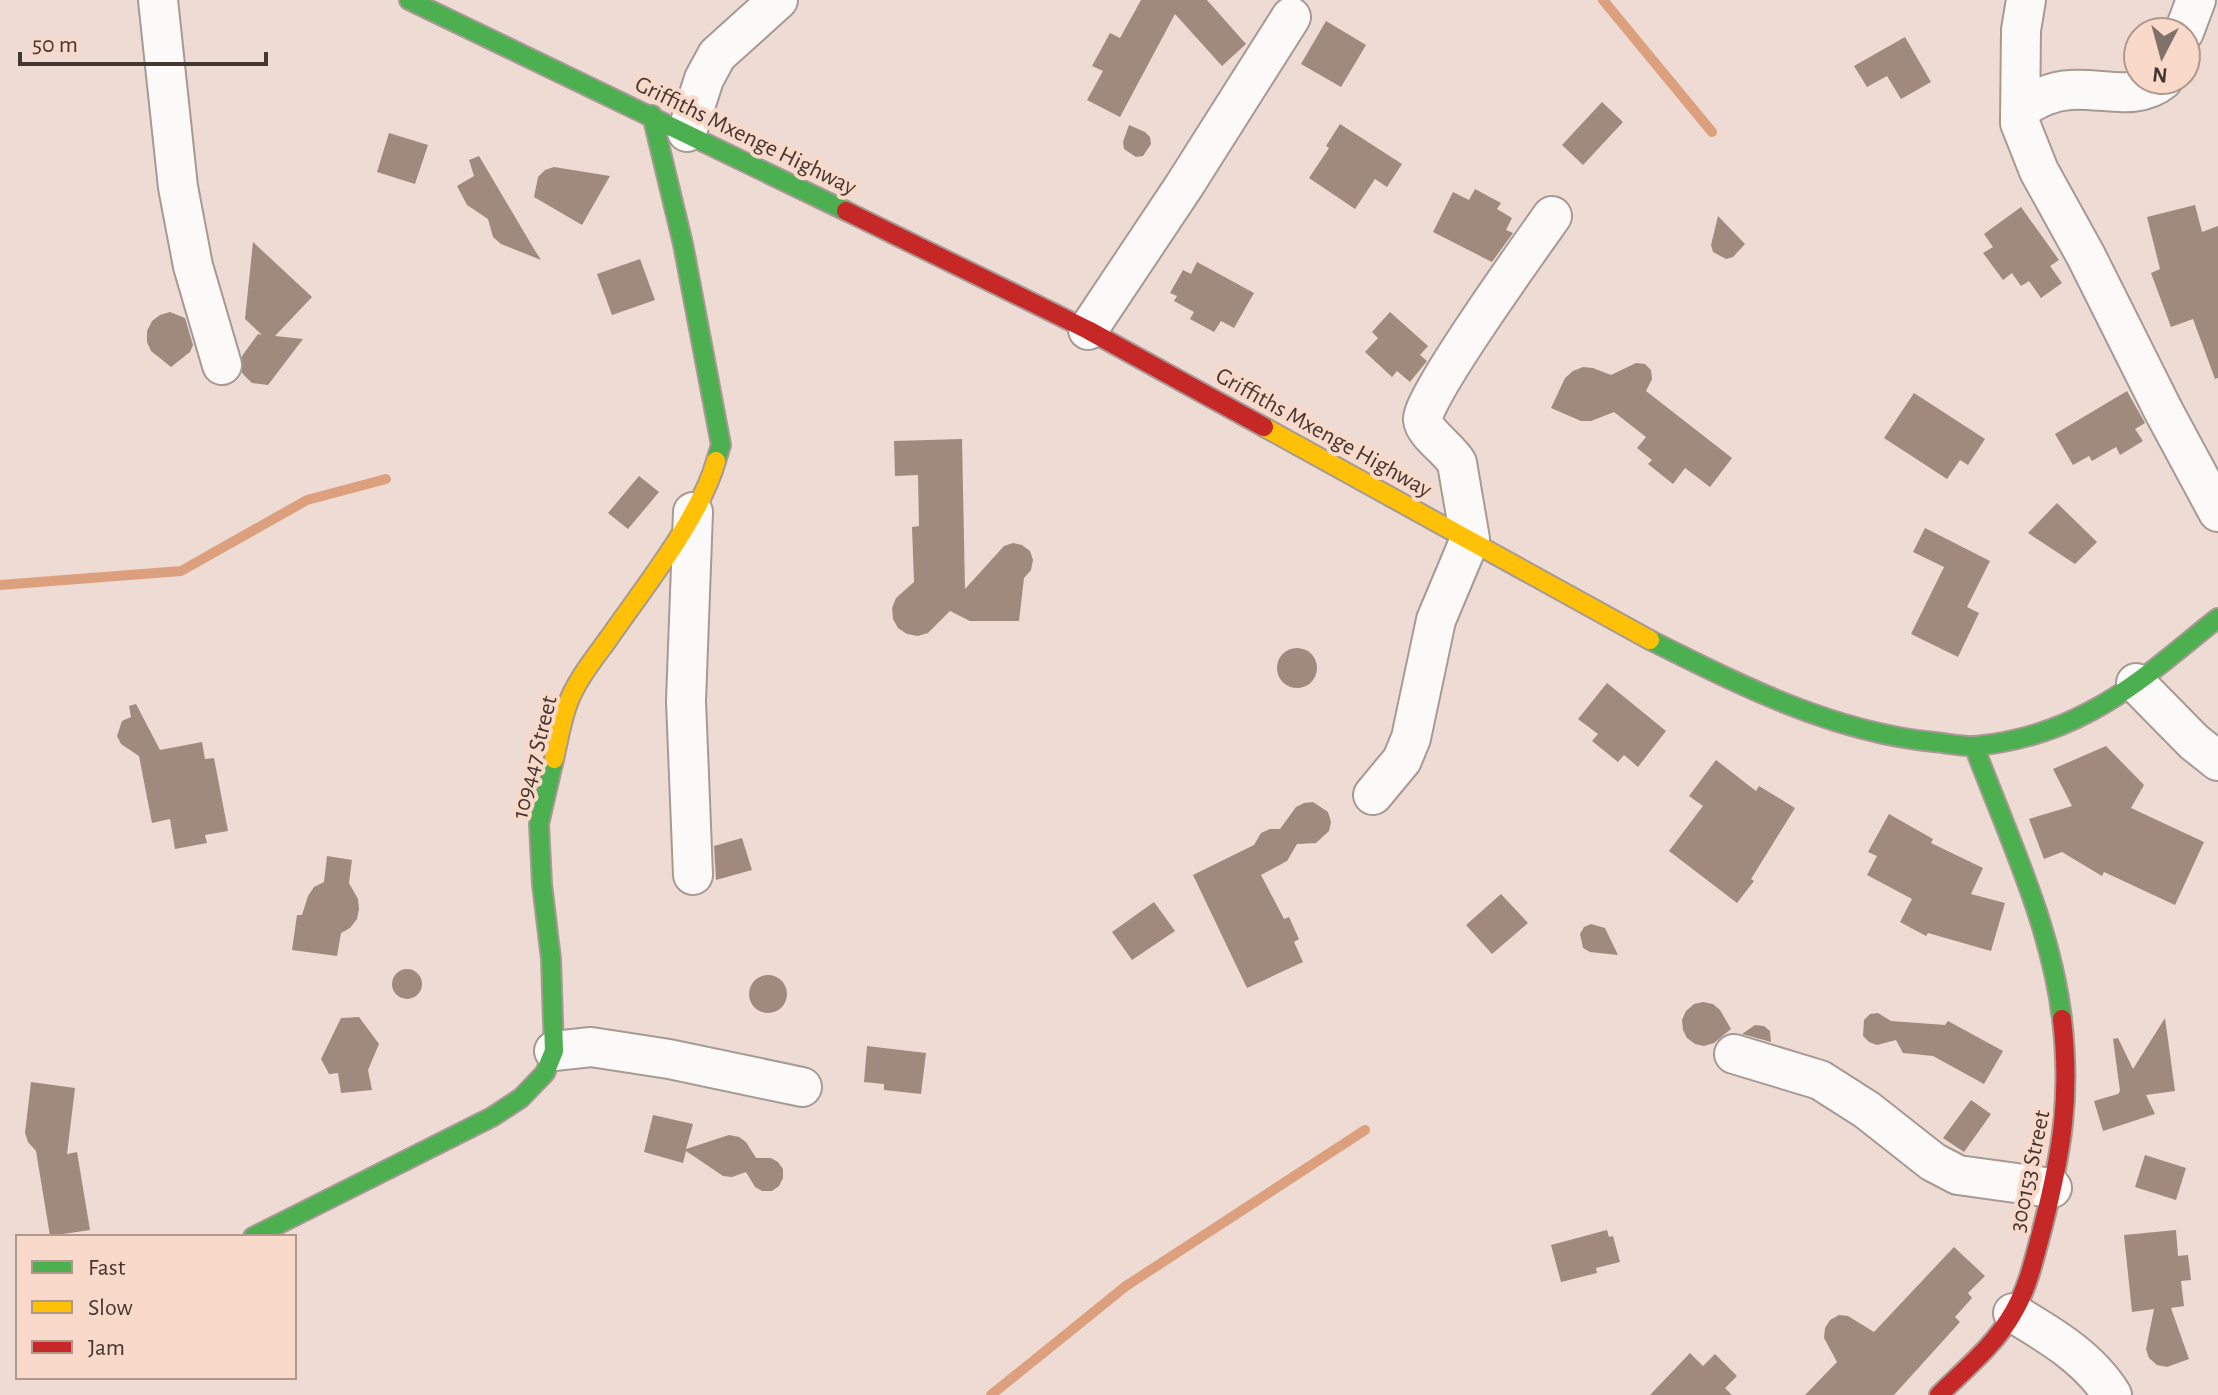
<svg xmlns="http://www.w3.org/2000/svg" width="2218" height="1395" viewBox="0 0 2218 1395" font-family="'Alegreya Sans',sans-serif">
	<style>
		.lines { fill: none; stroke-linecap: round; stroke-linejoin: round }
		.stream { stroke: #dca07f; stroke-width: 10 }
		.building { fill: #9f8a7d }
		.street-casing { stroke: #a79993; stroke-width: 42 }
		.fast-casing { stroke: #a79993; stroke-width: 22 }
		.slow-casing { stroke: #a79993; stroke-width: 22 }
		.jam-casing { stroke: #a79993; stroke-width: 22 }
		.street { stroke: #fcfaf9; stroke-width: 38 }
		.fast { stroke: #4caf50; stroke-width: 18 }
		.slow { stroke: #ffc107; stroke-width: 18 }
		.jam { stroke: #c62828; stroke-width: 18 }
		.labels { text-anchor: middle; stroke-width: 8; stroke-linejoin: round; paint-order: stroke }
		.street-label { font-size: 24px; fill: #443731; stroke: #f9d9c9 }
	</style>
	<rect width="100%" height="100%" fill="#eedcd4"/>
	<g class="lines">
		<g class="stream">
			<polyline points="1603,0 1712,132"/>
			<polyline points="0,585 181,571 307,500 386,479"/>
			<polyline points="991,1395 1126,1286 1365,1130"/>
		</g>
	</g>
	<g class="building">
		<polygon points="1141,0 1207,0 1246,44 1222,66 1175,14 1120,117 1087,100 1103,71 1092,66 1110,33 1120,38"/>
		<polygon points="1326,21 1366,45 1341,87 1301,64"/>
		<polygon points="1905,37 1931,82 1901,99 1887,76 1867,87 1854,66"/>
		<polygon points="1602,102 1623,122 1583,165 1562,145"/>
		<polygon points="1340,124 1402,164 1387,187 1375,179 1355,209 1309,178 1329,148 1326,146"/>
		<polygon points="1129,125 1145,132 1150,137 1151,144 1143,156 1136,157 1124,149 1123,142"/>
		<polygon points="389,133 428,145 415,184 377,172"/>
		<polygon points="479,156 534,249 541,260 501,244 493,237 488,219 467,205 457,186 474,176 469,160"/>
		<polygon points="554,167 610,176 582,225 534,197 538,177 545,170"/>
		<polygon points="1475,189 1501,203 1497,209 1512,218 1506,230 1513,233 1492,262 1433,232 1453,192 1469,200"/>
		<polygon points="2195,205 2202,232 2218,226 2218,378 2215,379 2193,319 2171,327 2151,273 2160,269 2147,217"/>
		<polygon points="2021,207 2059,260 2050,266 2062,283 2041,298 2029,281 2021,286 2012,273 2003,280 1983,253 1993,247 1984,234"/>
		<polygon points="1718,216 1745,244 1733,257 1726,259 1713,252 1711,245"/>
		<polygon points="253,242 312,297 275,336 303,339 268,385 252,383 242,373 242,356 258,334 262,335 245,319"/>
		<polygon points="640,259 655,300 612,315 597,274"/>
		<polygon points="1197,262 1254,293 1234,328 1221,321 1214,332 1190,319 1194,312 1174,301 1177,296 1170,293 1183,270 1191,274"/>
		<polygon points="170,312 185,318 193,345 190,352 171,367 151,351 147,342 147,331 152,321 160,315"/>
		<polygon points="1390,312 1428,346 1420,355 1427,361 1410,382 1397,371 1392,377 1365,352 1378,338 1372,332"/>
		<polygon points="1636,363 1645,364 1651,370 1652,379 1646,391 1732,458 1710,487 1685,468 1673,484 1648,464 1652,460 1637,448 1646,437 1614,412 1591,421 1581,421 1551,408 1565,378 1573,371 1583,367 1593,368 1611,375"/>
		<polygon points="2127,391 2145,423 2135,429 2143,441 2120,455 2116,447 2092,461 2089,456 2073,465 2055,434"/>
		<polygon points="1914,393 1985,439 1968,465 1960,460 1947,479 1884,438"/>
		<polygon points="962,439 965,589 1004,546 1013,543 1022,545 1030,551 1033,560 1031,570 1024,578 1019,621 970,621 950,611 928,633 918,636 907,634 898,628 893,619 892,608 896,598 914,582 912,527 919,526 918,475 895,476 894,441"/>
		<polygon points="639,476 659,492 628,529 608,513"/>
		<polygon points="2057,503 2097,542 2075,564 2028,533"/>
		<polygon points="1925,528 1990,561 1967,607 1979,613 1958,657 1911,634 1944,567 1913,552"/>
		<circle cx="1297" cy="668" r="20"/>
		<polygon points="1607,683 1666,731 1638,767 1624,755 1618,762 1592,741 1598,734 1578,719"/>
		<polygon points="136,704 160,750 202,742 205,759 214,758 228,831 205,835 207,843 175,849 170,819 152,823 139,756 121,744 117,736 122,721 131,717 129,706"/>
		<polygon points="2106,746 2144,785 2131,808 2204,842 2175,905 2104,872 2102,876 2062,852 2044,859 2029,819 2072,806 2053,769"/>
		<polygon points="1716,760 1756,791 1759,786 1795,808 1751,879 1754,881 1737,903 1669,851 1703,806 1689,796"/>
		<polygon points="1313,802 1328,812 1331,822 1329,831 1316,843 1297,844 1287,861 1261,875 1284,919 1289,917 1299,939 1294,942 1303,962 1247,988 1193,875 1254,845 1261,833 1270,829 1280,829 1296,807 1304,803"/>
		<polygon points="1889,814 1933,839 1931,843 1983,868 1971,894 2005,903 1991,951 1928,933 1926,936 1900,922 1912,899 1867,875 1877,856 1868,852"/>
		<polygon points="742,838 752,870 716,880 714,846"/>
		<polygon points="327,856 352,860 349,883 358,899 359,909 357,919 350,928 341,933 337,956 292,950 297,915 302,915 308,896 314,887 324,882"/>
		<polygon points="1501,894 1528,923 1492,954 1466,925"/>
		<polygon points="1154,902 1175,931 1132,960 1112,932"/>
		<polygon points="1591,924 1605,928 1618,955 1590,952 1583,948 1580,934 1584,927"/>
		<circle cx="407" cy="984" r="15"/>
		<circle cx="768" cy="994" r="19"/>
		<polygon points="1703,1002 1713,1004 1720,1010 1731,1029 1714,1043 1704,1046 1695,1044 1687,1038 1683,1030 1682,1020 1686,1011 1694,1004"/>
		<polygon points="1878,1013 1891,1021 1945,1025 1948,1021 2003,1051 1984,1084 1933,1056 1903,1053 1896,1040 1877,1045 1869,1042 1863,1036 1864,1020 1870,1014"/>
		<polygon points="359,1017 379,1044 368,1070 372,1090 341,1093 338,1073 329,1074 321,1059 341,1018"/>
		<polygon points="2165,1018 2175,1091 2146,1095 2155,1114 2103,1131 2094,1101 2118,1094 2120,1091 2113,1039 2118,1038 2133,1069"/>
		<polygon points="1755,1025 1764,1026 1770,1031 1771,1042 1742,1034"/>
		<polygon points="867,1046 926,1053 921,1094 884,1090 884,1084 864,1082"/>
		<polygon points="31,1082 75,1088 67,1154 77,1152 90,1230 50,1236 36,1151 28,1142 25,1133"/>
		<polygon points="1971,1100 1991,1114 1964,1152 1943,1138"/>
		<polygon points="653,1115 693,1124 686,1149 729,1135 739,1137 746,1142 756,1158 771,1158 778,1162 783,1169 783,1178 779,1186 772,1191 762,1191 755,1187 746,1172 732,1177 723,1176 686,1151 683,1163 644,1152"/>
		<polygon points="2145,1155 2186,1168 2176,1200 2135,1187"/>
		<polygon points="1607,1230 1609,1237 1613,1236 1620,1262 1596,1268 1597,1273 1561,1282 1551,1245"/>
		<polygon points="2176,1230 2178,1256 2188,1255 2191,1280 2181,1281 2184,1306 2171,1308 2189,1359 2167,1367 2157,1365 2149,1358 2146,1349 2154,1309 2132,1312 2124,1235"/>
		<polygon points="1954,1247 1985,1276 1968,1293 1972,1298 1955,1317 1960,1322 1894,1395 1805,1395 1837,1362 1824,1338 1825,1328 1830,1320 1839,1315 1848,1316 1874,1332"/>
		<polygon points="1690,1353 1703,1366 1715,1354 1737,1376 1725,1388 1732,1395 1650,1395"/>
	</g>
	<g class="lines">
		<defs>
			<g id="street">
				<polyline points="158,0 178,187 193,266 222,365"/>
				<polyline points="2026,0 2021,30 2020,123 2039,171 2086,256 2163,410 2218,512"/>
				<polyline points="2184,32 2196,0"/>
				<path d="M2022,108C2037,99 2051,91 2070,90C2100,87 2137,102 2163,80"/>
				<polyline points="687,132 704,79 717,55 778,0"/>
				<polyline points="1088,330 1184,186 1291,17"/>
				<polyline points="693,512 686,701 693,875"/>
				<polyline points="2136,683 2194,742 2218,761"/>
				<path d="M1373,795L1402,760L1411,738L1436,620L1470,539L1457,463C1450,450 1424,433 1423,420C1420,400 1533,243 1552,216"/>
				<polyline points="554,1051 591,1047 669,1059 802,1087"/>
				<polyline points="1734,1054 1820,1080 1867,1110 1933,1162 1958,1175 2052,1188"/>
				<path d="M2013,1313C2050,1335 2089,1358 2112,1395"/>
			</g>
			<g id="fast">
				<polyline points="409,0 846,211"/>
				<polyline points="652,115 683,244 721,445 716,461"/>
				<path d="M1650,640C1740,685 1832,732 1934,742C1947,743 1962,747 1976,746C2015,742 2056,730 2091,711C2137,687 2177,650 2218,618"/>
				<path d="M1974,746C2007,834 2051,925 2062,1019"/>
				<polyline points="253,1237 492,1117 521,1098 545,1073 554,1051 551,959 542,884 539,824 554,759"/>
			</g>
			<g id="slow">
				<polyline points="1264,427 1650,640"/>
				<path d="M554,759C558,742 561,723 567,706C575,682 594,659 609,638C643,589 700,518 716,461"/>
			</g>
			<g id="jam">
				<polyline points="846,211 1088,330 1264,427"/>
				<path d="M1939,1395C1965,1369 1995,1345 2013,1313C2029,1286 2035,1255 2043,1226C2062,1151 2071,1097 2062,1019"/>
			</g>
		</defs>
		<use href="#street" class="street-casing"/>
		<use href="#fast" class="fast-casing"/>
		<use href="#slow" class="slow-casing"/>
		<use href="#jam" class="jam-casing"/>
		<use href="#street" class="street"/>
		<use href="#fast" class="fast"/>
		<use href="#slow" class="slow"/>
		<use href="#jam" class="jam"/>
	</g>
	<g class="labels">
		<g class="street-label">
			<text transform="translate(746 135) rotate(26)" y="8">Griffiths Mxenge Highway</text>
			<text transform="translate(1324 432) rotate(29)" y="8">Griffiths Mxenge Highway</text>
			<text transform="translate(534 757) rotate(-76)" y="8">109447 Street</text>
			<text transform="translate(2029 1171) rotate(-78)" y="8">300153 Street</text>
		</g>
	</g>
	<rect x="16" y="1235" width="280" height="144" fill="#f9d9c9" stroke="#b1988c" stroke-width="2"/>
	<rect x="32" y="1261" width="40" height="12" fill="#4caf50" stroke="#b1988c" stroke-width="2"/>
	<text x="88" y="1275" font-size="24" fill="#443731">Fast</text>
	<rect x="32" y="1301" width="40" height="12" fill="#ffc107" stroke="#b1988c" stroke-width="2"/>
	<text x="88" y="1315" font-size="24" fill="#443731">Slow</text>
	<rect x="32" y="1341" width="40" height="12" fill="#c62828" stroke="#b1988c" stroke-width="2"/>
	<text x="88" y="1355" font-size="24" fill="#443731">Jam</text>
	<g transform="translate(2162 56) rotate(186)"><circle r="38" fill="#f9d9c9" stroke="#b1988c" stroke-width="2"/>
	<path d="M0-6L14 30L0 20L-14 30Z" fill="#80716a"/>
	<text y="-12" font-size="22" font-weight="bold" text-anchor="middle" fill="#443731">N</text>
	</g>
	<path d="M20 52v12h246v-12" fill="none" stroke="#443731" stroke-width="4"/>
	<text x="32" y="52" font-size="24" fill="#443731" stroke="#f9d9c9" stroke-width="6" paint-order="stroke">50 m</text>
</svg>
